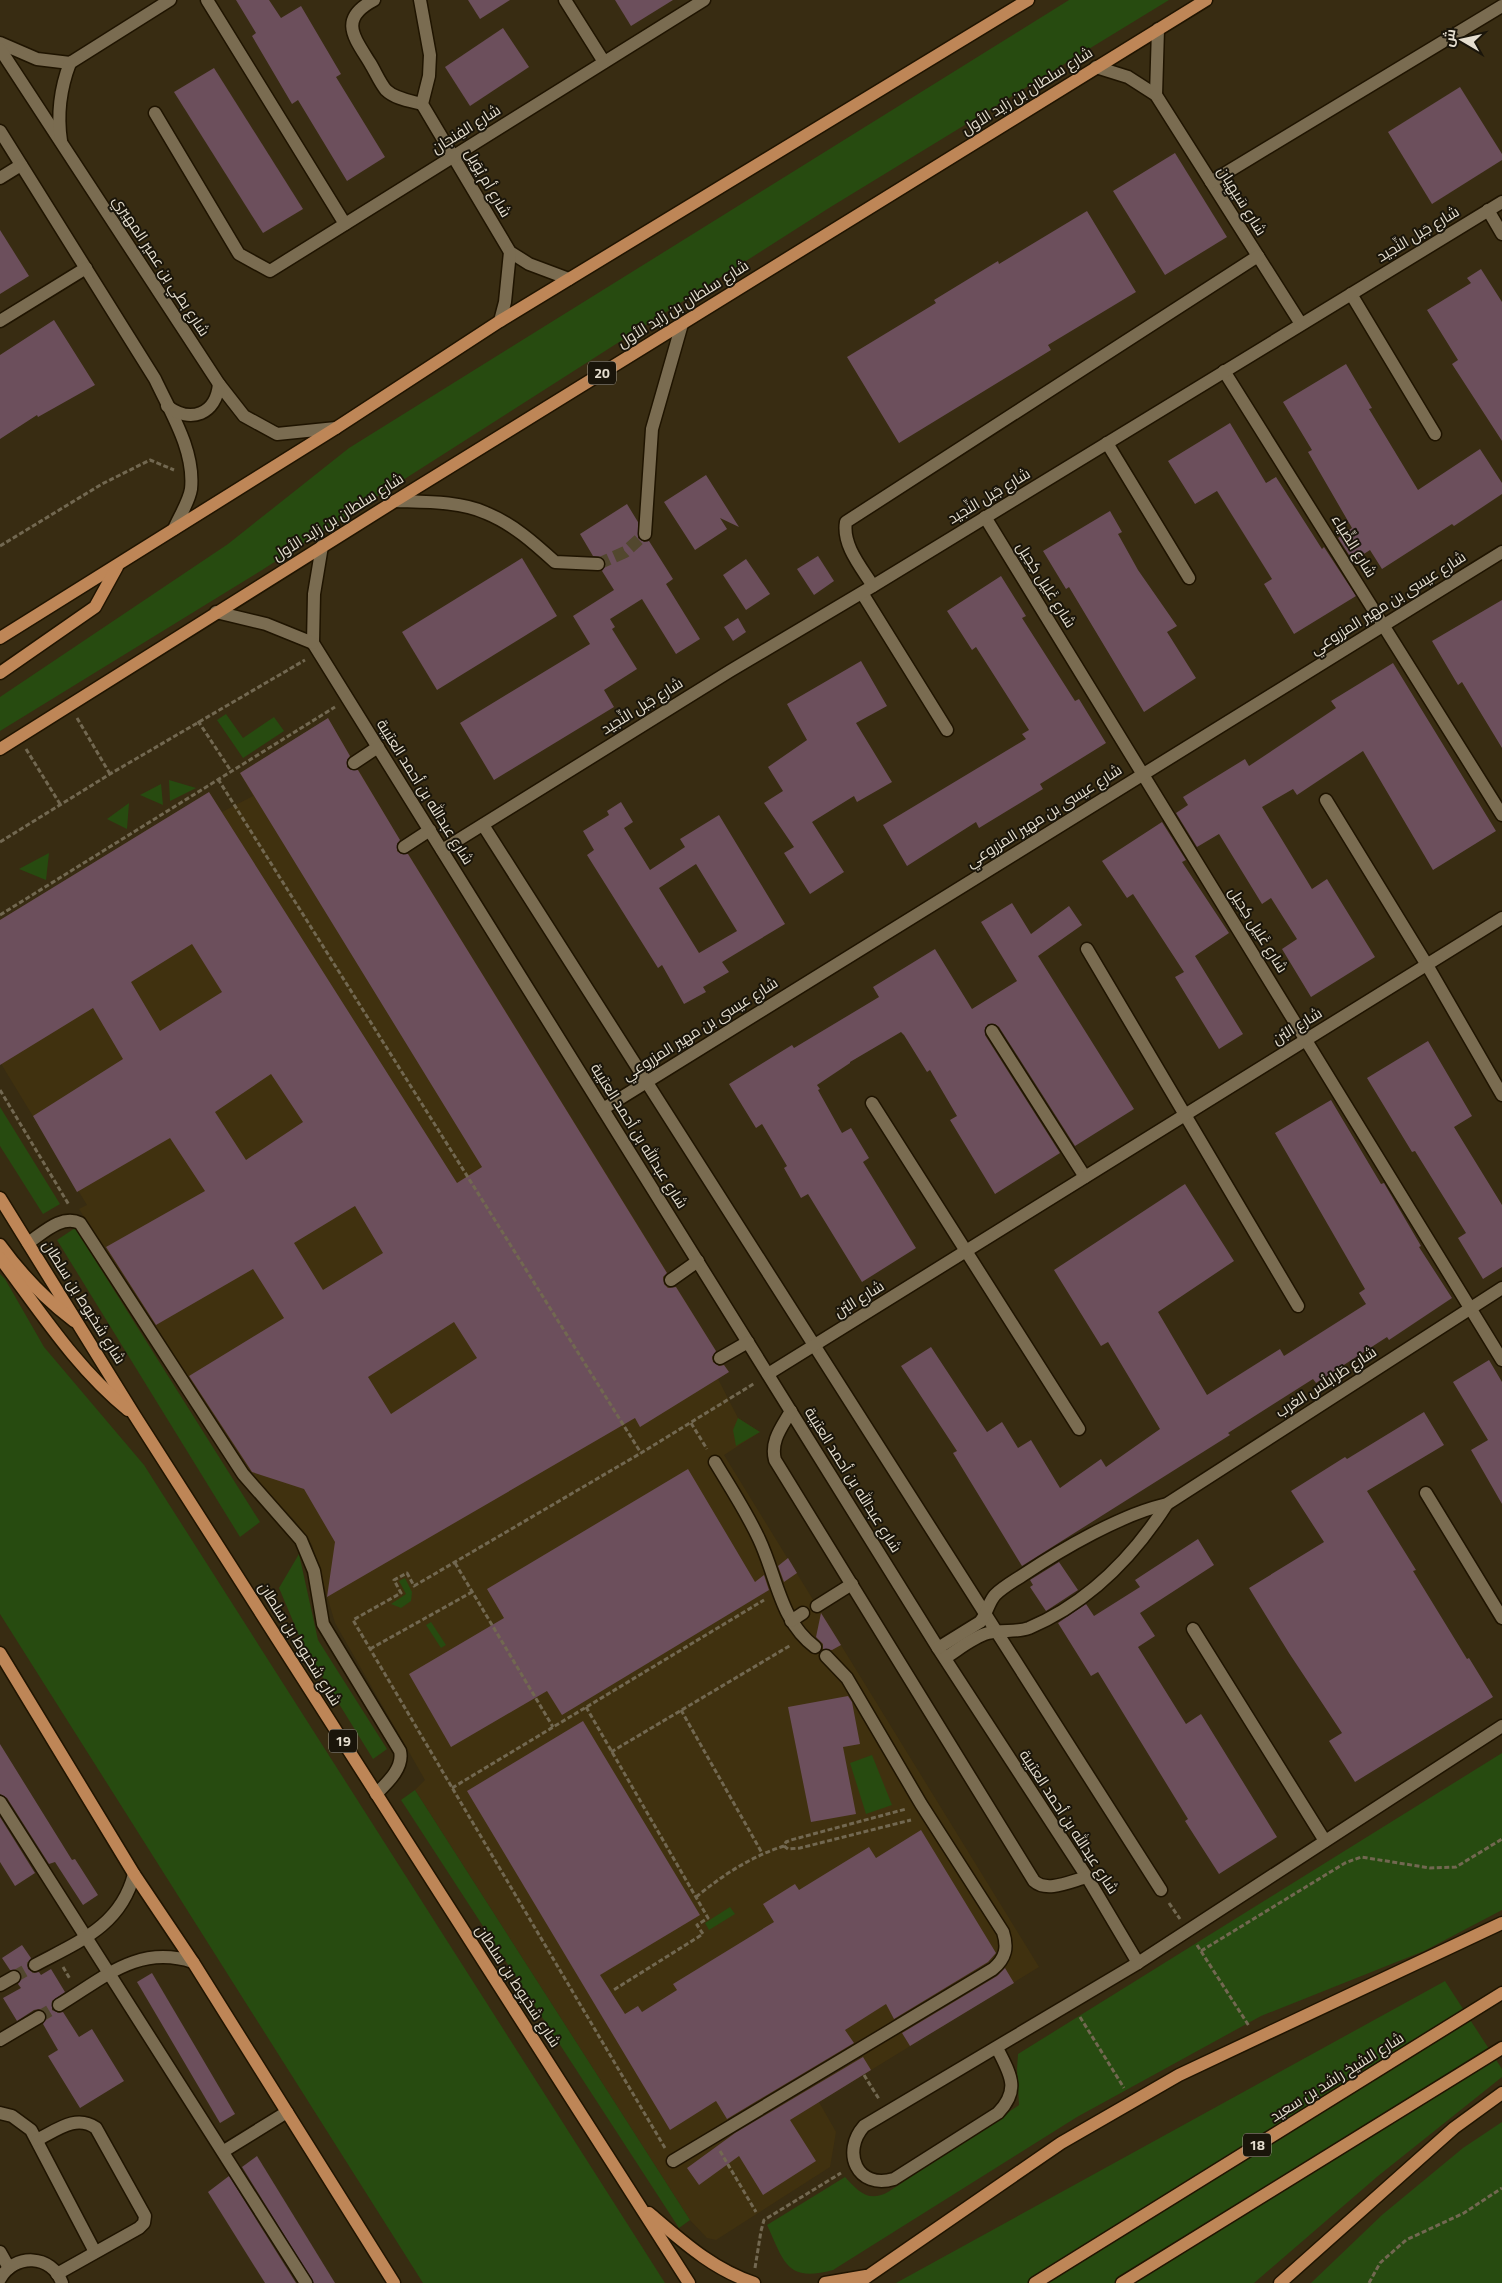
<svg xmlns="http://www.w3.org/2000/svg" width="1502" height="2283" viewBox="0 0 1502 2283" font-family="Georgia,Cairo,serif">
	<style>
		.built { fill: #40310f }
		.green { fill: #274b10 }
		.building { fill: #6c4f5c; fill-rule: evenodd }
		.lines { fill: none; stroke-linecap: round; stroke-linejoin: round }
		.minor-tunnel { stroke: #52472e; stroke-width: 12; stroke-dasharray: 12 6; stroke-linecap: butt }
		.minor-casing { stroke: #1f1400; stroke-width: 15 }
		.major-casing { stroke: #1f1400; stroke-width: 15 }
		.path { stroke: #726851; stroke-width: 3; stroke-dasharray: 5 2.5; stroke-linecap: butt }
		.minor { stroke: #7a6c51; stroke-width: 12 }
		.major { stroke: #be8657; stroke-width: 12 }
		.labels { text-anchor: middle; stroke-width: 4; stroke-linejoin: round; paint-order: stroke }
		.shield { fill: #1a150a; stroke: #a8a294; stroke-width: 1 }
		.shield-label { font-size: 14px; font-weight: bold; fill: #e5decf }
		.street-label { font-size: 15px; fill: #e5decf; stroke: #1a150a }
	</style>
	<rect width="100%" height="100%" fill="#382c12"/>
	<polygon class="built" points="328,718 404,847 729,1372 718,1379 738,1418 760,1432 724,1455 1039,1967 819,2102 836,2132 830,2167 716,2240 707,2238 690,2220 415,1790 425,1780 335,1623 312,1545 295,1521 246,1470 79,1209 87,1205 0,1062 0,920 209,792 222,812 253,796 240,773"/>
	<g class="green">
		<polygon points="1069,0 1169,0 829,208 262,570 0,731 0,697 228,544 349,448"/>
		<polygon points="226,714 243,738 274,717 284,731 243,758 217,720"/>
		<polygon points="169,780 196,788 170,801"/>
		<polygon points="161,784 163,805 140,795"/>
		<polygon points="129,803 127,829 107,819"/>
		<polygon points="49,853 46,880 19,869"/>
		<polygon points="0,1107 60,1204 43,1214 0,1146"/>
		<polygon points="75,1228 260,1522 240,1537 57,1240"/>
		<polygon points="0,1274 5,1279 44,1347 144,1465 665,2283 423,2283 0,1614"/>
		<polygon points="738,1418 760,1432 736,1446 733,1430"/>
		<polygon points="299,1554 318,1640 387,1749 373,1759 304,1647 279,1588"/>
		<polygon points="405,1578 412,1592 411,1601 401,1608 391,1604 406,1594 399,1581"/>
		<polygon points="431,1622 446,1645 441,1648 426,1625"/>
		<path d="M1502,1753V1910L1424,1951L1261,2016L1077,2117L833,2270C786,2283 784,2261 767,2225L845,2177C858,2191 868,2203 888,2192L1019,2105L1017,2069L1018,2054Z"/>
		<polygon points="872,1755 892,1805 866,1814 850,1763"/>
		<polygon points="415,1790 690,2220 679,2228 401,1800"/>
		<polygon points="730,1907 735,1914 709,1930 705,1923"/>
		<polygon points="1445,1981 1502,2069 1502,2077 1378,2176 1254,2283 896,2283"/>
		<polygon points="1502,2122 1502,2283 1311,2283 1382,2215 1463,2148"/>
	</g>
	<g class="building">
		<polygon points="236,0 269,0 281,18 301,6 341,74 336,77 385,157 347,181 298,100 292,104 252,36 256,33"/>
		<polygon points="468,0 510,0 480,19"/>
		<polygon points="615,0 673,0 631,26"/>
		<polygon points="503,28 529,67 470,106 445,67"/>
		<polygon points="214,68 303,209 263,233 174,92"/>
		<polygon points="1460,87 1502,154 1502,160 1432,204 1388,132"/>
		<polygon points="1175,153 1227,237 1165,275 1113,191"/>
		<polygon points="1087,211 1136,292 1048,345 1051,350 899,443 847,357 936,303 934,300 998,261 999,264"/>
		<polygon points="0,230 29,276 0,294"/>
		<polygon points="1481,269 1502,302 1502,441 1452,364 1458,360 1427,310 1471,283 1467,278"/>
		<polygon points="54,320 95,385 38,417 37,415 0,439 0,355"/>
		<polygon points="1346,364 1372,408 1369,409 1418,490 1480,449 1502,483 1502,494 1454,526 1452,524 1382,569 1370,550 1353,561 1338,538 1352,528 1308,452 1312,450 1283,402"/>
		<polygon points="1230,423 1266,483 1276,477 1322,549 1324,547 1356,596 1294,634 1264,584 1272,579 1217,491 1195,504 1168,461"/>
		<polygon points="706,475 739,527 720,518 727,529 695,550 664,502"/>
		<polygon points="627,504 638,522 638,538 644,542 649,541 673,579 666,584 700,639 676,654 642,599 610,619 615,627 612,629 637,669 604,690 614,707 494,780 460,723 590,644 573,616 614,590 602,571 606,565 605,560 602,557 593,556 580,534"/>
		<polygon points="1110,511 1122,532 1118,534 1138,570 1177,626 1167,632 1196,678 1144,712 1069,587 1066,589 1043,551"/>
		<polygon points="818,556 834,581 814,595 797,569"/>
		<polygon points="522,558 557,616 437,690 402,632"/>
		<polygon points="746,559 770,594 746,610 723,575"/>
		<polygon points="1001,576 1026,616 1022,618 1075,701 1079,699 1106,743 1040,784 1043,789 979,828 976,822 907,866 883,825 1026,739 1022,734 1029,730 976,647 972,650 947,611"/>
		<polygon points="1502,600 1502,748 1462,682 1458,685 1432,641"/>
		<polygon points="738,618 746,632 733,641 724,627"/>
		<polygon points="861,661 887,706 856,723 892,782 857,802 854,796 812,822 844,872 810,894 784,853 794,847 764,803 783,791 768,767 807,740 787,704"/>
		<polygon points="1393,663 1496,831 1433,870 1363,751 1297,795 1293,789 1262,807 1312,889 1327,879 1375,957 1311,997 1282,949 1297,939 1271,898 1262,904 1219,834 1197,847 1176,813 1188,805 1183,797 1245,759 1249,766 1336,708 1331,701"/>
		<path d="M328,718L350,756L347,760V767L351,770H358L400,840L397,844V851L401,854H408L667,1273L663,1277L664,1284L668,1288L676,1287L716,1351L712,1357L713,1362L719,1366L724,1365L729,1372L640,1427L635,1418L327,1597L335,1542L304,1489L252,1472L189,1376L284,1318L253,1269L156,1325L106,1247L205,1191L170,1138L77,1192L33,1116L123,1059L93,1008L0,1065V920L209,792L457,1183L482,1167L240,773ZM192,944L222,992L160,1031L131,982ZM271,1074L303,1122L246,1160L215,1112ZM355,1206L383,1253L323,1290L294,1243ZM454,1322L477,1358L391,1414L368,1377Z"/>
		<path d="M621,802L633,822L624,828L650,870L685,847L680,839L719,815L785,924L722,962L729,972L703,987L706,992L684,1004L662,965L658,968L587,855L594,850L583,831L609,815L607,811ZM696,864L737,931L699,953L659,888Z"/>
		<polygon points="1162,822 1186,860 1182,862 1229,933 1195,956 1243,1034 1219,1049 1175,977 1184,972 1133,894 1127,898 1102,861"/>
		<polygon points="1012,903 1031,934 1069,906 1082,925 1038,956 1134,1109 1075,1146 999,1027 995,1024 988,1024 985,1028 985,1035 1060,1153 995,1194 950,1120 957,1116 930,1070 927,1072 904,1035 901,1032 850,1062 850,1063 817,1085 820,1089 818,1090 842,1133 851,1128 869,1158 863,1162 916,1248 862,1282 808,1194 801,1198 784,1168 787,1166 762,1124 756,1128 729,1084 792,1045 794,1048 879,997 873,987 935,949 972,1009 1017,981 981,922"/>
		<polygon points="1428,1041 1472,1116 1454,1127 1502,1205 1502,1267 1483,1279 1458,1238 1466,1233 1415,1151 1412,1152 1367,1078"/>
		<polygon points="1331,1100 1381,1184 1384,1183 1421,1246 1419,1247 1452,1298 1389,1340 1387,1337 1316,1383 1313,1379 1228,1433 1230,1435 1022,1566 953,1453 957,1451 901,1366 931,1347 987,1432 1002,1422 1018,1448 1031,1440 1060,1488 1101,1459 1106,1467 1160,1429 1108,1342 1101,1346 1054,1270 1185,1184 1234,1261 1158,1312 1207,1395 1280,1349 1284,1356 1366,1304 1359,1293 1365,1289 1275,1133"/>
		<polygon points="1489,1360 1502,1382 1502,1504 1471,1450 1488,1440 1453,1382"/>
		<polygon points="1424,1412 1444,1445 1367,1491 1416,1570 1413,1571 1467,1659 1469,1658 1493,1697 1355,1782 1329,1741 1342,1733 1289,1653 1249,1588 1324,1542 1291,1491 1345,1457 1347,1459"/>
		<polygon points="688,1469 755,1582 764,1575 769,1590 562,1715 547,1691 451,1747 409,1674 504,1618 487,1589"/>
		<polygon points="1198,1539 1214,1565 1140,1613 1155,1636 1138,1647 1186,1724 1201,1714 1277,1837 1219,1874 1185,1821 1188,1819 1098,1672 1091,1676 1058,1623 1086,1604 1094,1616 1140,1587 1135,1580"/>
		<polygon points="788,1558 797,1573 784,1582 778,1566"/>
		<polygon points="1059,1562 1078,1590 1046,1611 1030,1587 1033,1585 1030,1580"/>
		<polygon points="821,1613 841,1645 832,1650 823,1649 823,1644 816,1637"/>
		<polygon points="848,1696 852,1702 860,1744 843,1747 856,1814 811,1822 788,1707"/>
		<polygon points="583,1721 700,1915 600,1975 625,2014 638,2006 642,2012 677,1990 673,1984 774,1922 763,1904 795,1884 799,1890 869,1847 876,1858 921,1830 996,1953 988,1962 894,2019 886,2004 845,2030 854,2043 727,2119 716,2101 670,2130 467,1791"/>
		<polygon points="0,1744 72,1860 75,1859 98,1895 83,1905 55,1862 49,1864 7,1798 0,1794"/>
		<polygon points="0,1817 35,1873 15,1886 0,1862"/>
		<polygon points="22,1945 31,1958 27,1964 28,1969 34,1973 39,1972 41,1975 51,1969 65,1992 52,2001 52,2010 59,2013 63,2012 79,2037 92,2029 124,2081 80,2108 48,2056 58,2050 43,2024 47,2017 46,2012 39,2009 34,2010 17,2021 3,1998 21,1988 18,1984 22,1977 18,1970 10,1970 2,1958"/>
		<polygon points="1005,1968 1014,1983 910,2046 902,2033 997,1976"/>
		<polygon points="152,1973 235,2114 220,2123 137,1982"/>
		<polygon points="863,2057 871,2070 790,2120 816,2161 763,2195 739,2156 699,2185 687,2168 735,2133"/>
		<polygon points="257,2156 335,2283 314,2283 242,2167"/>
		<polygon points="229,2176 296,2283 265,2283 208,2192"/>
	</g>
	<g class="lines">
		<g class="minor-tunnel">
			<polyline points="598,564 625,552 645,534"/>
			<polyline points="14,1977 35,1965"/>
			<polyline points="39,2017 59,2005"/>
		</g>
		<defs>
			<g id="minor">
				<polyline points="207,0 345,224"/>
				<path d="M374,0C338,19 354,37 370,63C375,71 380,83 386,90C395,99 411,101 422,104"/>
				<polyline points="420,0 430,55 429,76 422,104 510,252 529,264 569,279"/>
				<polyline points="565,0 604,62"/>
				<polyline points="0,43 37,59 70,63 170,0"/>
				<polyline points="0,49 219,384 244,416 277,434 336,428"/>
				<polyline points="1096,67 1128,77 1156,95 1301,324"/>
				<polyline points="1156,95 1158,29"/>
				<polyline points="155,113 239,254 270,271 704,0"/>
				<path d="M0,131L155,379C171,413 195,451 191,489C189,502 179,517 174,529"/>
				<path d="M61,141C57,114 60,89 70,63"/>
				<polyline points="0,178 21,165"/>
				<polyline points="1211,182 1502,6"/>
				<polyline points="1488,210 1502,234"/>
				<polyline points="1351,294 1435,434"/>
				<polyline points="0,321 86,268"/>
				<polyline points="500,321 505,302 510,252"/>
				<polyline points="1224,371 1502,815"/>
				<path d="M167,406C191,424 216,414 219,384"/>
				<polyline points="1107,443 1189,578"/>
				<path d="M395,501C423,502 460,501 486,513C513,524 534,543 555,562L598,564"/>
				<polyline points="985,517 1502,1360"/>
				<polyline points="645,534 652,429 682,324"/>
				<polyline points="322,546 314,594 313,643 938,1648 1087,1877 1138,1963"/>
				<path d="M873,586C861,567 842,545 846,522L1258,256"/>
				<polyline points="862,593 947,730"/>
				<polyline points="216,612 266,624 313,643"/>
				<polyline points="354,763 378,747"/>
				<polyline points="1326,800 1427,965 1502,1095"/>
				<polyline points="483,825 1161,1890"/>
				<polyline points="404,847 430,830"/>
				<polyline points="442,850 730,671 873,586 1502,202"/>
				<polyline points="1087,949 1298,1306"/>
				<polyline points="992,1031 1085,1177"/>
				<polyline points="872,1103 1079,1429"/>
				<polyline points="603,1109 1502,552"/>
				<path d="M28,1243C43,1233 62,1214 80,1223L243,1474L301,1540L314,1571L323,1624L400,1751C404,1768 387,1783 376,1794"/>
				<polyline points="671,1280 698,1261"/>
				<polyline points="720,1358 748,1342"/>
				<polyline points="768,1374 1502,918"/>
				<path d="M791,1411C782,1427 770,1441 775,1460L1034,1881C1047,1893 1071,1881 1087,1877"/>
				<path d="M715,1462C730,1487 747,1513 759,1539C777,1577 780,1621 815,1647"/>
				<polyline points="1426,1493 1502,1618"/>
				<polyline points="817,1606 852,1584"/>
				<polyline points="791,1621 803,1613"/>
				<polyline points="1193,1629 1325,1841"/>
				<path d="M938,1648L980,1622C987,1614 988,1603 995,1595C1003,1587 1014,1581 1023,1575C1062,1549 1122,1514 1167,1504L1502,1288"/>
				<path d="M945,1658C958,1650 973,1637 988,1633C1002,1629 1016,1633 1029,1628C1088,1603 1133,1557 1167,1504"/>
				<polyline points="0,1802 306,2283"/>
				<path d="M35,1965C78,1942 121,1926 134,1874"/>
				<polyline points="0,1985 14,1977"/>
				<path d="M59,2005C104,1978 138,1944 193,1962"/>
				<polyline points="0,2040 39,2017"/>
				<path d="M997,2048C1010,2074 1021,2089 998,2113L894,2179C857,2190 841,2152 864,2126L1138,1963L1502,1726"/>
				<polyline points="0,2113 12,2116 31,2130 95,2252"/>
				<path d="M37,2140C57,2130 76,2114 96,2128L145,2216L144,2223L139,2228L57,2274"/>
				<polyline points="224,2151 287,2112"/>
				<path d="M673,2161L993,1969C1006,1958 1008,1947 1003,1932L921,1804L847,1678L826,1656"/>
				<polyline points="0,2252 9,2268"/>
				<path d="M0,2279C14,2253 52,2254 62,2283"/>
			</g>
			<g id="major">
				<polyline points="0,638 336,428 500,321 1028,0"/>
				<polyline points="0,673 95,607 117,567"/>
				<polyline points="0,749 395,501 1206,0"/>
				<polyline points="0,1198 135,1416 689,2283"/>
				<path d="M0,1245C21,1274 45,1299 74,1321"/>
				<path d="M0,1258C40,1311 76,1368 128,1410"/>
				<polyline points="0,1653 134,1874 193,1962 394,2283"/>
				<path d="M649,2213C682,2241 712,2269 754,2283"/>
				<polyline points="825,2283 866,2276"/>
				<polyline points="858,2283 1061,2143 1179,2075 1502,1923"/>
				<polyline points="1035,2283 1502,1993"/>
				<polyline points="1122,2283 1502,2048"/>
				<polyline points="1280,2283 1454,2128 1502,2093"/>
			</g>
		</defs>
		<use href="#minor" class="minor-casing"/>
		<use href="#major" class="major-casing"/>
		<g class="path">
			<polyline points="0,546 102,484 150,460 174,470"/>
			<polyline points="77,718 110,774"/>
			<polyline points="198,721 231,771"/>
			<polyline points="26,749 60,804"/>
			<polyline points="218,779 641,1453"/>
			<polyline points="0,842 110,774 305,660"/>
			<polyline points="0,915 335,707"/>
			<polyline points="0,1090 69,1205"/>
			<polyline points="691,1423 707,1449"/>
			<polyline points="455,1563 553,1727"/>
			<polyline points="370,1649 472,1592"/>
			<polyline points="586,1707 708,1918 697,1925 703,1934 612,1991"/>
			<polyline points="681,1710 762,1853"/>
			<polyline points="611,1752 791,1645"/>
			<polyline points="452,1788 764,1600"/>
			<polyline points="784,1846 788,1849 800,1848 911,1820"/>
			<path d="M696,1897C723,1875 750,1857 784,1846L786,1842L791,1840L906,1809"/>
			<polyline points="1169,1903 1180,1919"/>
			<polyline points="1197,1945 1249,2026"/>
			<polyline points="1201,1951 1345,1863 1361,1857 1430,1868 1456,1867 1502,1839"/>
			<polyline points="63,1967 70,1979"/>
			<polyline points="1080,2017 1124,2088"/>
			<polyline points="864,2075 879,2099"/>
			<polyline points="665,2148 353,1620 401,1593 394,1580 407,1573 414,1586 641,1453 755,1383"/>
			<polyline points="720,2151 756,2212"/>
			<polyline points="755,2268 761,2231 764,2220 841,2173"/>
			<polyline points="1369,2283 1380,2263 1406,2240 1464,2213 1502,2188"/>
		</g>
		<use href="#minor" class="minor"/>
		<use href="#major" class="major"/>
	</g>
	<g class="labels">
		<g class="shield">
			<rect x="588" y="361.5" width="28" height="23" rx="4"/>
			<rect x="329" y="1729.5" width="28" height="23" rx="4"/>
			<rect x="1243" y="2133.5" width="28" height="23" rx="4"/>
		</g>
		<g class="shield-label">
			<text x="602" y="378">20</text>
			<text x="343" y="1746">19</text>
			<text x="1257" y="2150">18</text>
		</g>
		<g class="street-label">
			<text transform="translate(1027 91) rotate(-32)" y="5">شارع سلطان بن زايد الأول</text>
			<text transform="translate(466 129) rotate(-32)" y="5">شارع الفِنجان</text>
			<text transform="translate(488 183) rotate(60)" y="5">شارع أم يُوَيل</text>
			<text transform="translate(1242 201) rotate(58)" y="5">شارع سَيهِيان</text>
			<text transform="translate(1418 234) rotate(-31)" y="5">شارع جَبل النِّجيد</text>
			<text transform="translate(161 266) rotate(57)" y="5">شارع بطي بن عمير المهيري</text>
			<text transform="translate(683 304) rotate(-32)" y="5">شارع سلطان بن زايد الأول</text>
			<text transform="translate(989 496) rotate(-31)" y="5">شارع جَبل النِّجيد</text>
			<text transform="translate(338 517) rotate(-32)" y="5">شارع سلطان بن زايد الأول</text>
			<text transform="translate(1354 546) rotate(58)" y="5">شارع الضِّياء</text>
			<text transform="translate(1046 585) rotate(58)" y="5">شارع غَلِيل كِحِيل</text>
			<text transform="translate(1388 603) rotate(-32)" y="5">شارع عيسى بن مهير المزروعي</text>
			<text transform="translate(642 706) rotate(-32)" y="5">شارع جَبل النِّجيد</text>
			<text transform="translate(425 792) rotate(58)" y="5">شارع عبدالله بن أحمد العتيبة</text>
			<text transform="translate(1044 816) rotate(-32)" y="5">شارع عيسى بن مهير المزروعي</text>
			<text transform="translate(1258 930) rotate(58)" y="5">شارع غَلِيل كِحِيل</text>
			<text transform="translate(1297 1026) rotate(-32)" y="5">شارع البُن</text>
			<text transform="translate(700 1029) rotate(-32)" y="5">شارع عيسى بن مهير المزروعي</text>
			<text transform="translate(639 1136) rotate(58)" y="5">شارع عبدالله بن أحمد العتيبة</text>
			<text transform="translate(859 1299) rotate(-32)" y="5">شارع البُن</text>
			<text transform="translate(84 1302) rotate(58)" y="5">شارع شخبوط بن سلطان</text>
			<text transform="translate(1326 1382) rotate(-33)" y="5">شارع طَرابلُس الغرب</text>
			<text transform="translate(853 1480) rotate(58)" y="5">شارع عبدالله بن أحمد العتيبة</text>
			<text transform="translate(300 1644) rotate(58)" y="5">شارع شخبوط بن سلطان</text>
			<text transform="translate(1069 1822) rotate(57)" y="5">شارع عبدالله بن أحمد العتيبة</text>
			<text transform="translate(518 1986) rotate(57)" y="5">شارع شخبوط بن سلطان</text>
			<text transform="translate(1337 2077) rotate(-32)" y="5">شارع الشيخ راشد بن سعيد</text>
		</g>
	</g>
	<g transform="translate(1462 40) rotate(279)" stroke="#1a150a" stroke-width="4" paint-order="stroke">
	<path d="M0-4L9 19L0 12L-9 19Z" fill="#e5decf"/>
	<text y="-8" font-size="14" font-weight="bold" text-anchor="middle" fill="#e5decf">ش</text>
	</g>
</svg>
